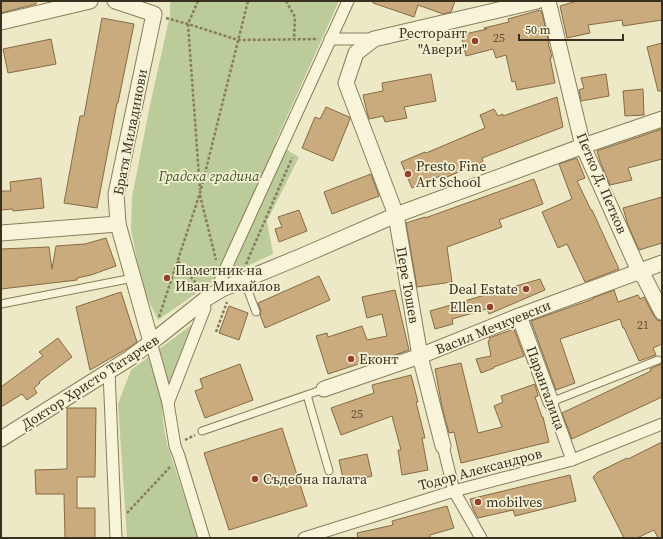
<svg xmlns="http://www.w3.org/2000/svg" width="663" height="539" viewBox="0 0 663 539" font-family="'Source Serif 4',serif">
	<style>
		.green { fill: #bccb9a }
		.building { fill: #caab7d; stroke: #866a43 }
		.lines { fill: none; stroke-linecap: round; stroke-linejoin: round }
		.service-casing { stroke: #887c5c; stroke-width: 9 }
		.pedestrian-casing { stroke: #887c5c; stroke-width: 13 }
		.minor-casing { stroke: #887c5c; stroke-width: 17 }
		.path { stroke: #887c5c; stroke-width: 2.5; stroke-dasharray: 3 2; stroke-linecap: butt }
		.service { stroke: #f8f4d9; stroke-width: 7 }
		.pedestrian { stroke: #f8f4d9; stroke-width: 11 }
		.minor { stroke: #f8f4d9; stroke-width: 15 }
		.poi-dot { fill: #95402e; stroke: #f5f1d5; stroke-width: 1.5 }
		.labels { text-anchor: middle; stroke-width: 3.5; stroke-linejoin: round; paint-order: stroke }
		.number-label { font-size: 12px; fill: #5d4f36 }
		.poi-label { font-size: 14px; fill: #39301f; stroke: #f5f1d5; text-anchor: start }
		.street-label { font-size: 14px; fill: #39301f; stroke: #f5f1d5 }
		.park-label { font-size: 14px; font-style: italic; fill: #405427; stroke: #f5f1d5 }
	</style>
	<rect width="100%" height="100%" fill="#ede9c6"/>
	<g class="green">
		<polygon points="171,1 339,1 275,143 299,157 267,221 273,254 211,283 158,320 146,295 138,265 131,230 132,197 150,105 170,15 170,5"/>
		<polygon points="194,323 162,402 163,422 167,444 198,538 127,538 118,404 131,370"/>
	</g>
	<g class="building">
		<polygon points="1,1 36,1 36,4 1,13"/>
		<polygon points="373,1 455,1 451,12 443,14 418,5 414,17 373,3"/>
		<polygon points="577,1 662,1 662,20 623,26 622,20 588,25 590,33 567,38 560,6"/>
		<polygon points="540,10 542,13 549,43 548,43 552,57 550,58 555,83 517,90 515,81 512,82 506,55 496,58 493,49 466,56 461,35 487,29 484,28 509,22 508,19"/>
		<polygon points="102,18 134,24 118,103 117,103 97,208 64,203 80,116 84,116"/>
		<polygon points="51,39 56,64 8,73 3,49"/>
		<polygon points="662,43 662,91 658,91 647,47"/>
		<polygon points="431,74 436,101 404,107 407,118 385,122 383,116 369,119 367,112 363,95 383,91 382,83"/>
		<polygon points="606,74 609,96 581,101 579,90 584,88 581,78"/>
		<polygon points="643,89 644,115 625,116 623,91"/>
		<polygon points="557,97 563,127 482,158 483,162 442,179 440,176 412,188 401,162 425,152 426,153 485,128 480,115 494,109 498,116 503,114 503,116"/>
		<polygon points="326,107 349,117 350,119 333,161 302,148 315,117 320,119"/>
		<polygon points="662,129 662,159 628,168 632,180 610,185 600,161 597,151"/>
		<polygon points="577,158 585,178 577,181 591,210 592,210 619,269 585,282 567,244 558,248 542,212 572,199 559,164"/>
		<polygon points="371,174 379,196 332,214 324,192"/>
		<polygon points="41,178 44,208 13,211 13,209 1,210 1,191 11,191 10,182"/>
		<polygon points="534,179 543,204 499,220 502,227 447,247 452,282 417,287 406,223 425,217 425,218"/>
		<polygon points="662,197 662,243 639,250 628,225 623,208"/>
		<polygon points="299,210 307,231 279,242 275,229 282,227 278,217"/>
		<polygon points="106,238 116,266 91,275 77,278 77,280 1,289 1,249 49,247 52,269 56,246 85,244"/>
		<polygon points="319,276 330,300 265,328 260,315 261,311 258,303"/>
		<polygon points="540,279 545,290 489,314 487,309 452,319 453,324 435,329 430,311"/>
		<polygon points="395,290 409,350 384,359 383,356 328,374 316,336 327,333 328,337 362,326 367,340 387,336 382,314 367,318 362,297"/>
		<polygon points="614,290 618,302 638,295 640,299 644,297 654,316 657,320 662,321 662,344 653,348 656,355 639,361 624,328 623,328 620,319 560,339 575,383 556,390 531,321 593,299 593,298"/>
		<polygon points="121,292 137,342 130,347 90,370 76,307"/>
		<polygon points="229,306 248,313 239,340 219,333"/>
		<polygon points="514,329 524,356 494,367 494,368 481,373 476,359 491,356 488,341 490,340 489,338"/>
		<polygon points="58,338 72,357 39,382 40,383 34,388 37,393 27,400 22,394 1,407 1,387 43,356 39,352"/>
		<polygon points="461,363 478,433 502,427 494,406 503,402 501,396 535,384 538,396 535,397 542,417 543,417 549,442 461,463 454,432 449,433 442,407 435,369"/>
		<polygon points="240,364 253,400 205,418 195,391 203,388 200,379"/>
		<polygon points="661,364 662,366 662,397 572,439 562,413 651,371 650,369"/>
		<polygon points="411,375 418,402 416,402 425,438 422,438 428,470 402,475 398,450 401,450 392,416 341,435 331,408 374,393 372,385"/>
		<polygon points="67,408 96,408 95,477 77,477 77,508 95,508 95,538 65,538 64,494 36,494 35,470 67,469"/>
		<polygon points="282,428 307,506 229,530 204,453"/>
		<polygon points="662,442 662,538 658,538 654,530 637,538 624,538 593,477 598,472 627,458 628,459"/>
		<polygon points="367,454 372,476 344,483 339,460"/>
		<polygon points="570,475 576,501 515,516 513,510 478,518 473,509 470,499"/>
		<polygon points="447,506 454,528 430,535 430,538 358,538 357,533 393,525 392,521"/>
	</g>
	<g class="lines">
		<defs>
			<g id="service">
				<polyline points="244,280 256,312"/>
				<polyline points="1,304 133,278"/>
				<polyline points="307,395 329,471"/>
				<polyline points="551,402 658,360"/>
				<polyline points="202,431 324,389"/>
			</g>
			<g id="pedestrian">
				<polyline points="330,39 374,39"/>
				<polyline points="220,281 348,1"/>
				<polyline points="151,342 168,403 175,446 179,456 204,538"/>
				<polyline points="109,372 116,538"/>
				<polyline points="551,402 572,460"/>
				<polyline points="168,403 205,308"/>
				<polyline points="443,446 454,491 481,538"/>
				<polyline points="304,538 454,491 572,460 662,424"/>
			</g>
			<g id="minor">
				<polyline points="115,1 154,14 116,194 118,224 151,342"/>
				<polyline points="548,1 583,146 639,271 645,279 662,312"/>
				<polyline points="1,22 90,1"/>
				<polyline points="1,233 118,224"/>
				<polyline points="519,316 551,402"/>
				<polyline points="324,389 420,356 519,316 662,263"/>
				<polyline points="1,439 130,358 158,337 207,298 222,289 302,256 396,215 583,146 662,119"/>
				<polyline points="443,446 420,356 396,215 346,83 356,53 374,39 537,1"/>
			</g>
		</defs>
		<use href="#service" class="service-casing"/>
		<use href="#pedestrian" class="pedestrian-casing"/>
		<use href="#minor" class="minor-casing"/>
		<g class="path">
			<polyline points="198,1 188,24 200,190"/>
			<polyline points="286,1 295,17 294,40"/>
			<polyline points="166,18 188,24 238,40 318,39"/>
			<polyline points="200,195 216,260"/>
			<polyline points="178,261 199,287"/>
			<polyline points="246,264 292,158"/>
			<polyline points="159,317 200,193 248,1"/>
			<polyline points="216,332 227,302"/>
			<polyline points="185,440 195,435"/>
			<polyline points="127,513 170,467"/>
		</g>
		<use href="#service" class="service"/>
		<use href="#pedestrian" class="pedestrian"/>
		<use href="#minor" class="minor"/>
	</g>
	<g class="poi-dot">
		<circle cx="475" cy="41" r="4"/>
		<circle cx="408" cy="174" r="4"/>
		<circle cx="167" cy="278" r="4"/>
		<circle cx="526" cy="289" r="4"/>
		<circle cx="490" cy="307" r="4"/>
		<circle cx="351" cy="359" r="4"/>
		<circle cx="255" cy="479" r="4"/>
		<circle cx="478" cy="502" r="4"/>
	</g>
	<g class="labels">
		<g class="number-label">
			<text x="499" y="42">25</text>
			<text x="643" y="329">21</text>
			<text x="357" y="418">25</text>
		</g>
		<g class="poi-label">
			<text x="467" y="38" text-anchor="end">Ресторант<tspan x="467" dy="16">"Авери"</tspan></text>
			<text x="416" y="171">Presto Fine<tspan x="416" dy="16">Art School</tspan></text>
			<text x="175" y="275">Паметник на<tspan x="175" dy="16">Иван Михайлов</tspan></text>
			<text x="518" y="294" text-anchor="end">Deal Estate</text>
			<text x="482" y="312" text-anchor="end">Ellen</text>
			<text x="359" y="364">Еконт</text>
			<text x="263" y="484">Съдебна палата</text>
			<text x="486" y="507">mobilves</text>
		</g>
		<g class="street-label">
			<text transform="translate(130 132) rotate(-79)" y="5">Братя Миладинови</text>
			<text transform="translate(602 183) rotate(67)" y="5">Петко Д. Петков</text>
			<text transform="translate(408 285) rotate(80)" y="5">Пере Тошев</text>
			<text transform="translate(493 327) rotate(-22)" y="5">Васил Мечкуевски</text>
			<text transform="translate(90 382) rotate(-33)" y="5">Доктор Христо Татарчев</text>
			<text transform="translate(546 388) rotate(70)" y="5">Парангалица</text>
			<text transform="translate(480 469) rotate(-15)" y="5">Тодор Александров</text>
		</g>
		<g class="park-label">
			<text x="209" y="181">Градска градина</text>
		</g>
	</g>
	<rect width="663" height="539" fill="none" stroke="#39301f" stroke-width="4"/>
	<path d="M519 34v6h104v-6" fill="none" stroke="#39301f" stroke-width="2"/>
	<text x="525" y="34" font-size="12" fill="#39301f" stroke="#f5f1d5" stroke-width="3" paint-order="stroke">50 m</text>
</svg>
